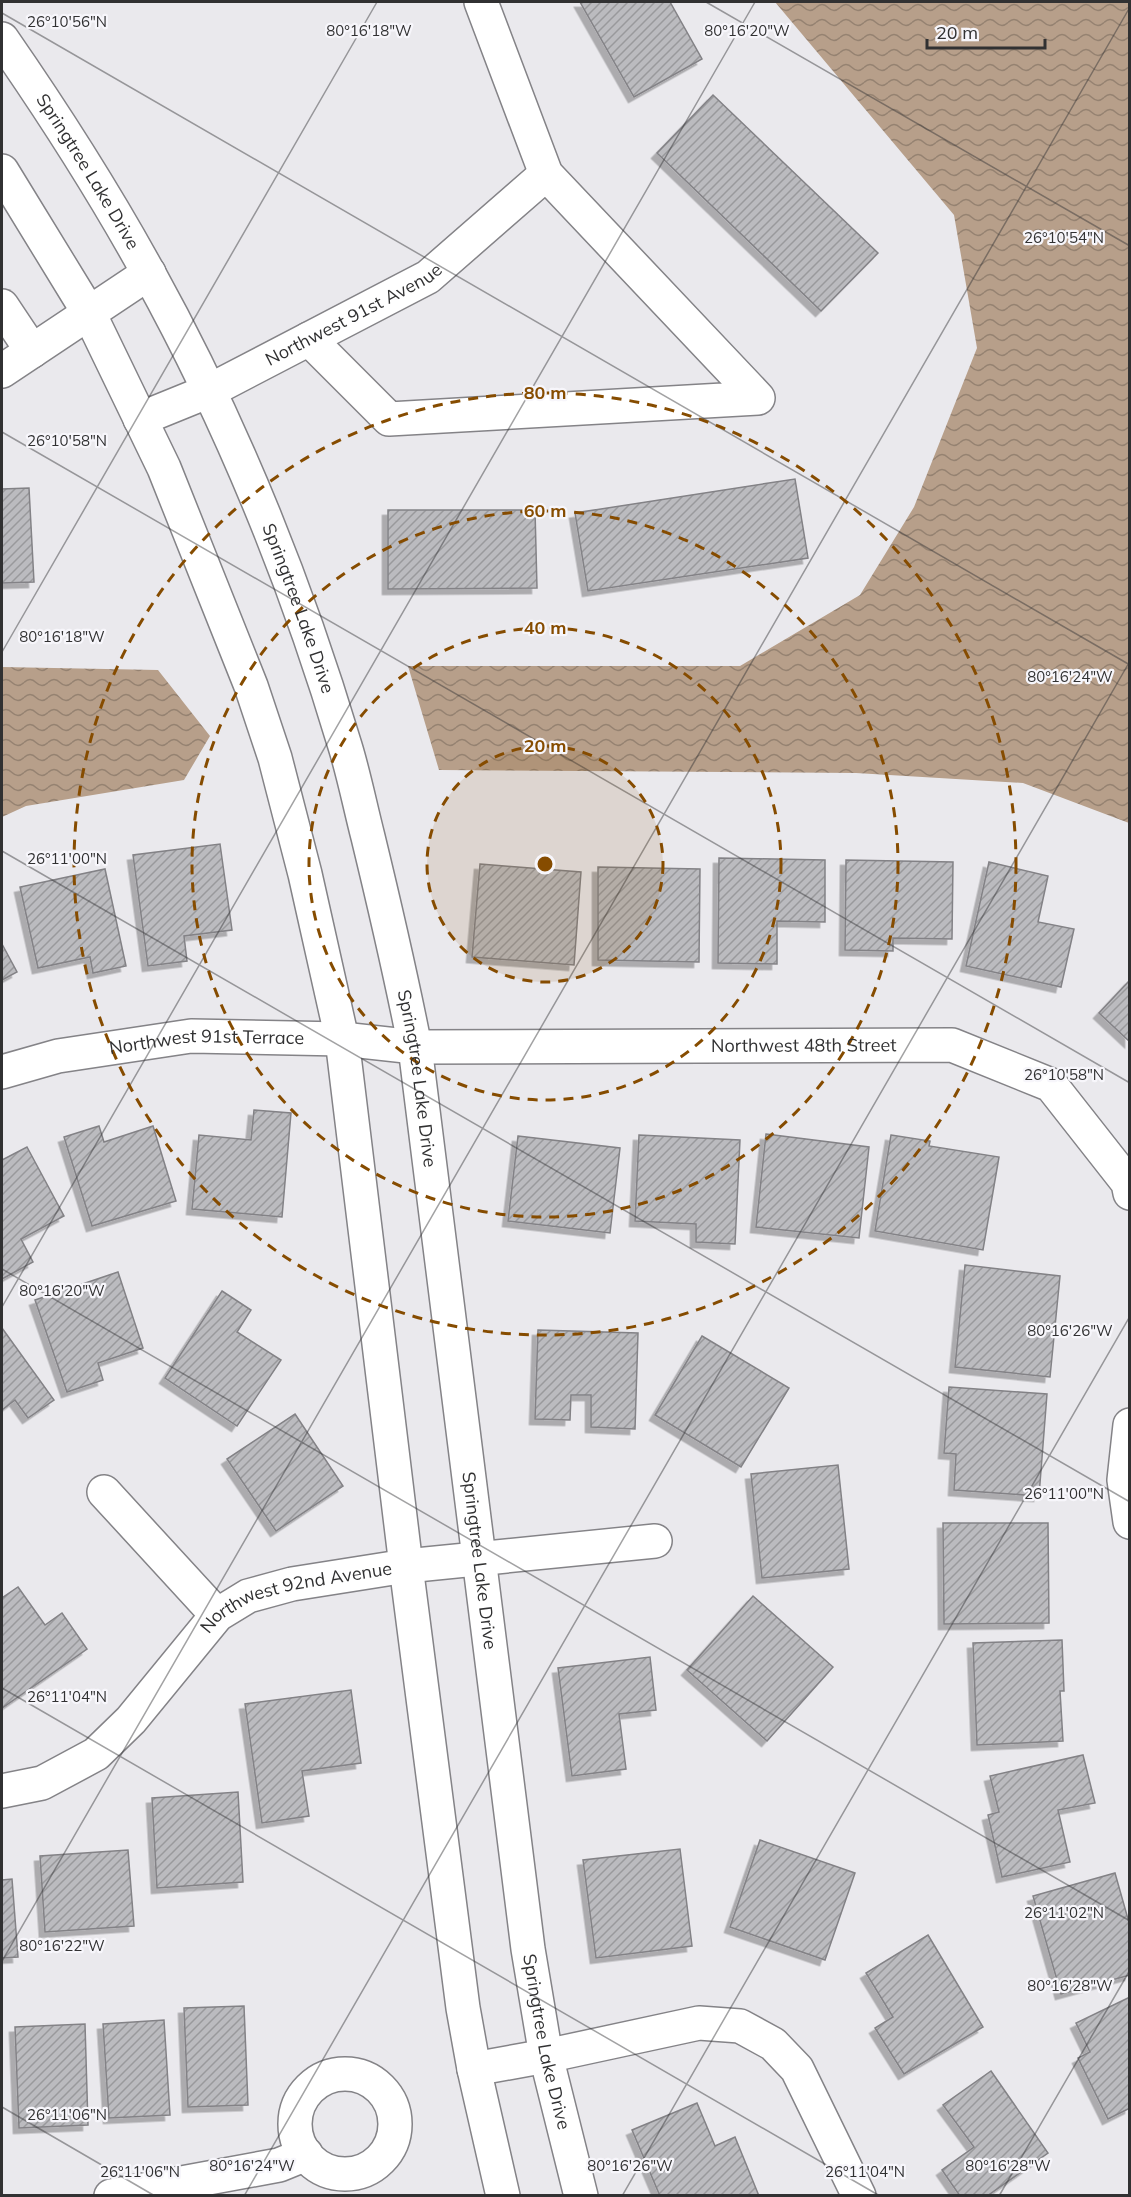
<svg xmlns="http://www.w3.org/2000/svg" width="1131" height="2197" viewBox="0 0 1131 2197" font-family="Mulish,sans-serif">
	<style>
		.water { fill: url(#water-waves) }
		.building { fill: url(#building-hatch); stroke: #838286; stroke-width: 1.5; filter: url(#shadow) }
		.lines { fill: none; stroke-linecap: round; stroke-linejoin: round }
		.minor-casing { stroke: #848387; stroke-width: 36 }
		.minor { stroke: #fff; stroke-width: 33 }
		.ticks { fill: none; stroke: #313132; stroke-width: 1.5; stroke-opacity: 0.45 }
		.ring { fill: none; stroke: #864c00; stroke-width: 3; stroke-dasharray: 10 8 }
		.labels { text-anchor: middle; stroke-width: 4.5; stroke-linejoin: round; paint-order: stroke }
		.street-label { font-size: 18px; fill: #313132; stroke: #f7f6fb }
		.ticks-label { font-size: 15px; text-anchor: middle; fill: #313132; stroke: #f7f6fb; stroke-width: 4.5; stroke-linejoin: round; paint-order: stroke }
		.centre { fill: #864c00; stroke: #f7f6fb; stroke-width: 3 }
		.ring-label { font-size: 18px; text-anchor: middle; font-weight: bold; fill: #864c00; stroke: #f7f6fb; stroke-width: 4.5; stroke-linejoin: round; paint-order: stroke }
	</style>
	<defs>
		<pattern id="water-waves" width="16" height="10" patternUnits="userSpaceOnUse" patternTransform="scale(1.5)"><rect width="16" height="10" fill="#b79f8a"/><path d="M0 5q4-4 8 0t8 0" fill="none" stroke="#958271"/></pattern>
		<pattern id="building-hatch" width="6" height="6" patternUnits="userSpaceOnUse" patternTransform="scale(1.5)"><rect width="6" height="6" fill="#bbbbbf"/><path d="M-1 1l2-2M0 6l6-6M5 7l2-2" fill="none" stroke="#99999c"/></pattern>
		<filter id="shadow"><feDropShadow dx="-5.5" dy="5.5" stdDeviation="0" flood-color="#0004"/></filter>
	</defs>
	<rect width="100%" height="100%" fill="#eae9ed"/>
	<g class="water">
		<polygon points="775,2 1129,2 1129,823 1023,783 856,773 439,770 408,666 740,666 860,595 914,507 977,348 954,215"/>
		<polygon points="2,667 158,670 210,736 184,780 26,806 2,817"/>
	</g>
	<g class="building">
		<polygon points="580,2 670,2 702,59 634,97"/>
		<polygon points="713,95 878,253 821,311 657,153"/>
		<polygon points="795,479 808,558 588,591 575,513"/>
		<polygon points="29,488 34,582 2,583 2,489"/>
		<polygon points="388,510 535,510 537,588 388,589"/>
		<polygon points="220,844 232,930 184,936 187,961 148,966 133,855"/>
		<polygon points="719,858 825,860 825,922 777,921 777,964 718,963"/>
		<polygon points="846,860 953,862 952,939 893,938 893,951 845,950"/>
		<polygon points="989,862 1048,876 1038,922 1074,929 1061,987 966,966"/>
		<polygon points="480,864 581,872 574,965 472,957"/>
		<polygon points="598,867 700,869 699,962 598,960"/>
		<polygon points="105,869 126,966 93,973 90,957 38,968 20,887"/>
		<polygon points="2,944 17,972 2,980"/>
		<polygon points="1130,980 1130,1042 1099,1013"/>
		<polygon points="254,1110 291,1113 282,1217 192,1209 199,1135 251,1140"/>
		<polygon points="99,1126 104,1142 153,1126 176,1201 92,1226 64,1137"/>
		<polygon points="766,1134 869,1147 859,1238 756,1227"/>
		<polygon points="639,1135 740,1140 735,1244 696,1242 696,1224 635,1221"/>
		<polygon points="891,1135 930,1141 929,1146 999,1157 983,1250 875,1231"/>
		<polygon points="518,1136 620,1148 610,1233 508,1221"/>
		<polygon points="27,1147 64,1216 21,1239 33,1262 2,1279 2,1160"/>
		<polygon points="965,1265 1060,1276 1050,1377 955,1367"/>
		<polygon points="118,1272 143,1348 98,1363 103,1380 67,1392 35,1300"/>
		<polygon points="222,1291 251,1310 237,1332 281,1360 237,1426 165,1378"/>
		<polygon points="2,1328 54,1400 28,1418 15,1400 2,1410"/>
		<polygon points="538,1330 638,1333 635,1429 591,1427 591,1395 571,1395 570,1420 535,1419"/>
		<polygon points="702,1336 789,1388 741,1467 655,1415"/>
		<polygon points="949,1387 1047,1394 1039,1496 954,1490 956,1454 944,1453"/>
		<polygon points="295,1414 343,1486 276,1531 227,1459"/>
		<polygon points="838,1465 849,1569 762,1578 751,1474"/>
		<polygon points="943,1523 1048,1523 1049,1623 944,1624"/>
		<polygon points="18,1587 45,1625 62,1613 87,1649 2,1708 2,1598"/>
		<polygon points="753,1596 833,1667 767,1741 687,1670"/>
		<polygon points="1062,1640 1064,1691 1060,1691 1063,1741 977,1745 973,1643"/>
		<polygon points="650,1657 656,1710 619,1714 626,1769 572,1776 558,1668"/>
		<polygon points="351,1690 361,1763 302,1771 309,1816 262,1823 245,1704"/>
		<polygon points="1083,1755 1095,1803 1058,1810 1070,1862 1002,1877 988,1815 999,1812 990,1776"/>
		<polygon points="238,1792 243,1882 157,1888 152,1798"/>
		<polygon points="760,1840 855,1873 825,1960 730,1927"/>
		<polygon points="680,1849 692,1946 596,1958 583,1860"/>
		<polygon points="128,1850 134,1926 45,1932 40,1856"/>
		<polygon points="1115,1873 1130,1926 1130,1975 1061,1994 1033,1896"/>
		<polygon points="12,1879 18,1957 2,1958 2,1880"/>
		<polygon points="928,1935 983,2027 904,2074 875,2028 893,2017 866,1973"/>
		<polygon points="1130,1997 1130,2108 1108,2119 1078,2058 1090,2052 1076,2023"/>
		<polygon points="244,2006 248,2105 188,2107 184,2008"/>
		<polygon points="164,2020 170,2115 109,2118 103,2024"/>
		<polygon points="85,2024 88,2125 19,2128 15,2027"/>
		<polygon points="991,2071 1048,2153 987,2196 960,2196 942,2170 974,2147 943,2105"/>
		<polygon points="697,2103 715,2146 735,2137 759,2196 660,2196 632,2130"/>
	</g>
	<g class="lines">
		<defs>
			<g id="minor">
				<path id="s1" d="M2,39C54,114 104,192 148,272C231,422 296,582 345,746C354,775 360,806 368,837C385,907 401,976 415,1047L528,1949L546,2056L581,2196"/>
				<polyline points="2,171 89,313 164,468 251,686 275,758 305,874 342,1039 406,1566 463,2008 474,2069 503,2196"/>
				<polyline points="2,306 32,351"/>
				<polyline points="309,339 389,419 758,398 546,174 481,2"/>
				<polyline points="2,371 149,273"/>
				<path id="s2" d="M140,419L209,391L428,277L546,174"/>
				<path id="s3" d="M2,1072L58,1056L191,1036L342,1039L415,1047L952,1045L1051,1085L1128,1183L1130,1193"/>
				<polyline points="1130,1425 1124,1480 1130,1522"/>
				<polyline points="104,1492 217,1615"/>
				<path id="s4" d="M2,1791L42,1783L96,1754L131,1720L217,1615L248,1596L292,1584L406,1566L655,1541"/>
				<polyline points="474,2069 546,2056 699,2023 740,2026 773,2044 797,2069 859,2196"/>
				<circle cx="345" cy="2124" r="50"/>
				<polyline points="111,2196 279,2165 306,2154"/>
			</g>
		</defs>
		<use href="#minor" class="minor-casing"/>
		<use href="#minor" class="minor"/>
	</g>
	<path class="ticks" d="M706,2L1130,246M2,13L1130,665M2,432L1130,1083M2,652L377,2M2,851L1130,1502M2,1269L1130,1921M2,1307L755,2M2,1688L880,2196M2,1961L1130,7M2,2107L155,2196M244,2196L1130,661M622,2196L1130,1316M999,2196L1130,1970"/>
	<circle cx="545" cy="864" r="118" fill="#864c00" fill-opacity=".12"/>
	<g class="ring">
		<circle cx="545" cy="864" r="118"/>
		<circle cx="545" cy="864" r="236"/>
		<circle cx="545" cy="864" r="353"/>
		<circle cx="545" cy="864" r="471"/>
	</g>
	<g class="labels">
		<g class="street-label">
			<text dy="6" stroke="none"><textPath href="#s1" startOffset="158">Springtree Lake Drive</textPath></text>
			<text dy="6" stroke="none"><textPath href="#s2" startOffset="238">Northwest 91st Avenue</textPath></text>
			<text dy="6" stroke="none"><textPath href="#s1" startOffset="644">Springtree Lake Drive</textPath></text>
			<text dy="6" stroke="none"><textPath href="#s3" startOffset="208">Northwest 91st Terrace</textPath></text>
			<text dy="6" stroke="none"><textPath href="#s3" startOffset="806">Northwest 48th Street</textPath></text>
			<text dy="6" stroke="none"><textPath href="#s1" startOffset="1130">Springtree Lake Drive</textPath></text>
			<text dy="6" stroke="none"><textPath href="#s1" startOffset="1616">Springtree Lake Drive</textPath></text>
			<text dy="6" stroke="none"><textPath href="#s4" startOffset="368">Northwest 92nd Avenue</textPath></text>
			<text dy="6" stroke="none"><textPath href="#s1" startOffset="2102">Springtree Lake Drive</textPath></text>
		</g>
	</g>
	<g class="ticks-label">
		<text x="67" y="27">26°10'56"N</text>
		<text x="369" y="36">80°16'18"W</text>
		<text x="747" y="36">80°16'20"W</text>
		<text x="1064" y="243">26°10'54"N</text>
		<text x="67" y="446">26°10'58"N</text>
		<text x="62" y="642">80°16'18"W</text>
		<text x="1070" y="682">80°16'24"W</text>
		<text x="67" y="864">26°11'00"N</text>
		<text x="1064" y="1080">26°10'58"N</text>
		<text x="62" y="1296">80°16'20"W</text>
		<text x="1070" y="1336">80°16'26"W</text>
		<text x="1064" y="1499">26°11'00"N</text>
		<text x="67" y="1702">26°11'04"N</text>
		<text x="1064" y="1918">26°11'02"N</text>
		<text x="62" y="1951">80°16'22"W</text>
		<text x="1070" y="1991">80°16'28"W</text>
		<text x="67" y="2120">26°11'06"N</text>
		<text x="252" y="2171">80°16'24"W</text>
		<text x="630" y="2171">80°16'26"W</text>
		<text x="1008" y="2171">80°16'28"W</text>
		<text x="140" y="2177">26°11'06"N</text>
		<text x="865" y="2177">26°11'04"N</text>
	</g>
	<circle cx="545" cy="864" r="9" class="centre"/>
	<g class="ring-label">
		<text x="545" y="399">80 m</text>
		<text x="545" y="517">60 m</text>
		<text x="545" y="634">40 m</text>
		<text x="545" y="752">20 m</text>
	</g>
	<rect width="1131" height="2197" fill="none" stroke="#313132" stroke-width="6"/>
	<path d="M927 39v9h118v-9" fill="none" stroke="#313132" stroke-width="3"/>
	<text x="936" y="39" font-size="18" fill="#313132" stroke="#f7f6fb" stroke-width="4.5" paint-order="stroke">20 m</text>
</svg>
